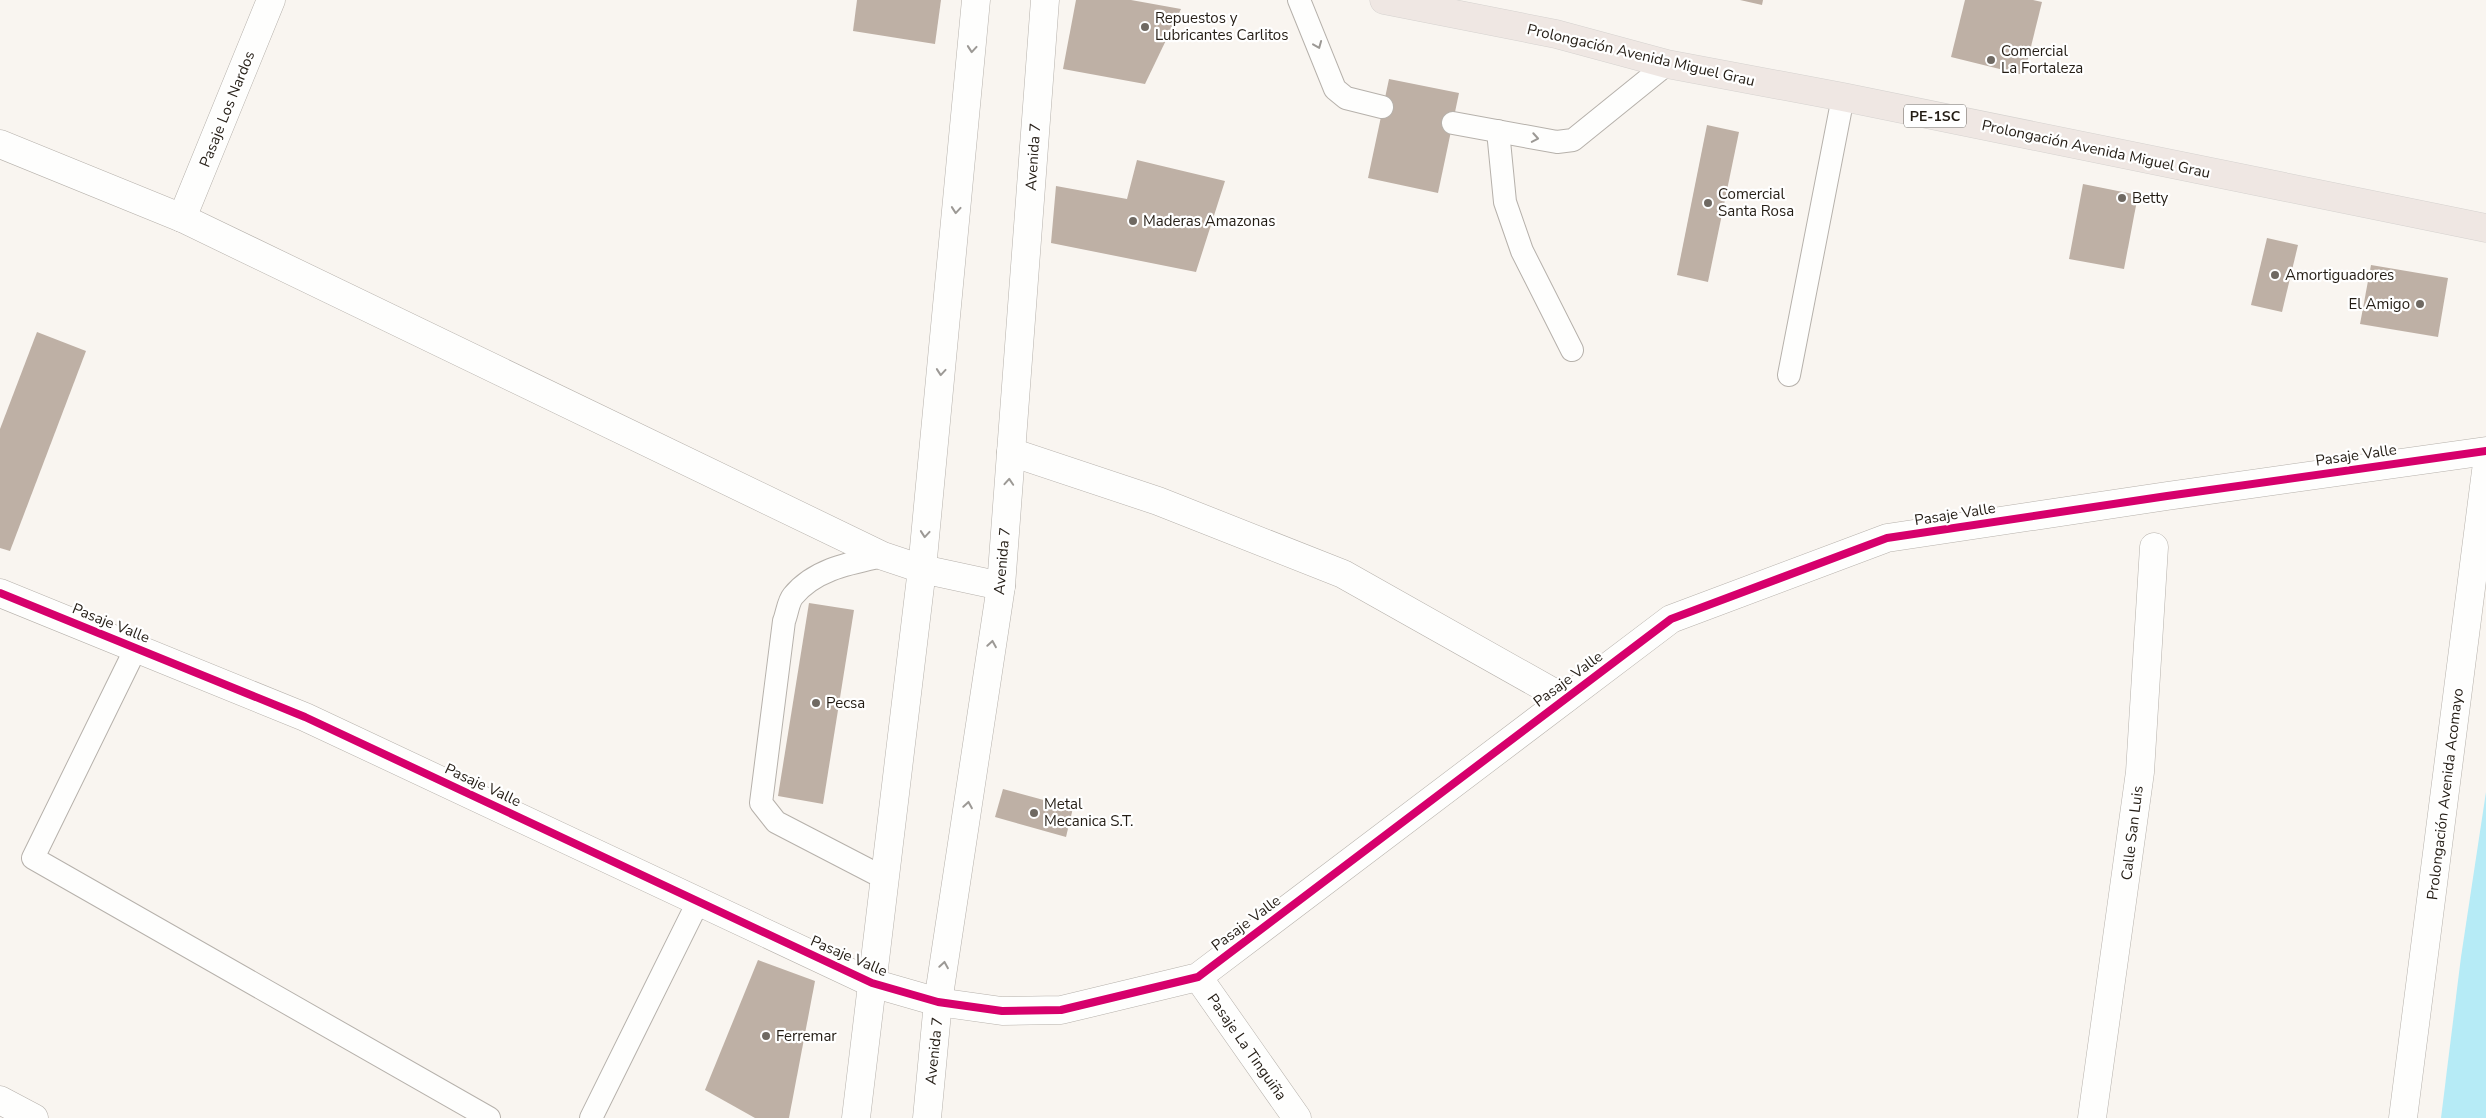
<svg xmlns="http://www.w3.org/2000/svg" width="2486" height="1118" viewBox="0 0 2486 1118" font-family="'Nunito Sans',sans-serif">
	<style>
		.water { fill: #b6ebf6 }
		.building { fill: #beb0a5 }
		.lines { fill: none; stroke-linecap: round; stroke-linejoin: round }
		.service-casing { stroke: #b6b1ab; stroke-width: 24 }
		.minor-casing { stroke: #b6b1ab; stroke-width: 29 }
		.tertiary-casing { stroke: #b6b1ab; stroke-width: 29 }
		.primary-casing { stroke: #d5d2cf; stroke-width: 29 }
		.service { stroke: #fefefd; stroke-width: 22 }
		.minor { stroke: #fefefd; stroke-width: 28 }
		.tertiary { stroke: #fefefd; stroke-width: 28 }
		.primary { stroke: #efe7e3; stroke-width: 28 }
		.cycleway-casing { stroke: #fff; stroke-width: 11 }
		.cycleway { stroke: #d6006c; stroke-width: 8 }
		.oneway { stroke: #9c9995 }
		.poi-dot { fill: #6f6962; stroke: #fff; stroke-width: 2 }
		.labels { text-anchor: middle; stroke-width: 4.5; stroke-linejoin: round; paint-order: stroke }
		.shield { fill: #fff; stroke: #66615b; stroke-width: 1 }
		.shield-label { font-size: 14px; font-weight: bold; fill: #241d15 }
		.poi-label { font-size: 15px; fill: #241d15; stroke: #fff; text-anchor: start }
		.street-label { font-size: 15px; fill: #241d15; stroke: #fff }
	</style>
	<rect width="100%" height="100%" fill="#f9f5f0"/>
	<polygon class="water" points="2486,792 2486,1118 2441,1118 2461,957"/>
	<g class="building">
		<polygon points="857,0 941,0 935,44 853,31"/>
		<polygon points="1076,0 1131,0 1181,9 1145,84 1063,69"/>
		<polygon points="1740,0 1763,0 1762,5"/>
		<polygon points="1965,0 2033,0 2042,2 2024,75 1951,57"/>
		<polygon points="1389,79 1459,93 1438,193 1368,178"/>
		<polygon points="1707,125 1739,132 1708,282 1677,275"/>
		<polygon points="1137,160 1225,181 1196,272 1051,243 1056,186 1127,199"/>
		<polygon points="2083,184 2138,195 2124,269 2069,259"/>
		<polygon points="2267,238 2298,245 2282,312 2251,305"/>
		<polygon points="2371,265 2448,278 2438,337 2360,324"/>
		<polygon points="37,332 86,351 10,551 0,548 0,429"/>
		<polygon points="809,603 854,610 823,804 778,796"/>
		<polygon points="1003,789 1073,808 1066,837 995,817"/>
		<polygon points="758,960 815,981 789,1118 755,1118 705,1090"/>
	</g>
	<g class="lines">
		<defs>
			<g id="service">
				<polyline points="1299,0 1335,89 1346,98 1382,107"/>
				<polyline points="1453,123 1557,142 1573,140 1667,64"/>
				<polyline points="1498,131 1505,202 1522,251 1572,350"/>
				<polyline points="1789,375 1843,97"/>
				<path d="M883,556C851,563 815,569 793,596C788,602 787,614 784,621L761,803L776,822L884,878"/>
				<polyline points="136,648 33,858 489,1118"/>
				<polyline points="591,1118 698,902"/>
			</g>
			<g id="minor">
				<polyline points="0,144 182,218 883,556 922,569 1001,586"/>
				<polyline points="182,218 271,0"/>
				<polyline points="1011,452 1158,501 1343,574 1565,699"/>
				<polyline points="0,593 305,717 872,983 938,1002 1002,1011 1061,1010 1198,977 1671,619 1887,538 2167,496 2486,451"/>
				<polyline points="1198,977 1297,1118"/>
				<polyline points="0,1100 34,1118"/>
				<polyline points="2092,1118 2140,772 2154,547"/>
			</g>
			<g id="tertiary">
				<polyline points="856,1118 922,569 976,0"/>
				<polyline points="927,1118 938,1002 1001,586 1045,0"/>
				<polyline points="2403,1118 2486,471"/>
			</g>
			<polyline id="primary" points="1384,0 1556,34 1667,64 1843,97 2486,228"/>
		</defs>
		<use href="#service" class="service-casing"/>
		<use href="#minor" class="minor-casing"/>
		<use href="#tertiary" class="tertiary-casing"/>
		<use href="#primary" class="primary-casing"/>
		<use href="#service" class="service"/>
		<use href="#minor" class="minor"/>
		<use href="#tertiary" class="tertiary"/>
		<use href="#primary" class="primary"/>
		<defs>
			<polyline id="cycleway" points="0,593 305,717 872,983 938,1002 1002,1011 1061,1010 1198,977 1671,619 1887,538 2167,496 2486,451"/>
		</defs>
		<use href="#cycleway" class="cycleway-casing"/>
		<use href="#cycleway" class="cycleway"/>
	</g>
	<defs><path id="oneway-chevron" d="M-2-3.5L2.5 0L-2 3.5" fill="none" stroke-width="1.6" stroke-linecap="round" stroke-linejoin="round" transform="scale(1.25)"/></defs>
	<g class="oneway">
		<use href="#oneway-chevron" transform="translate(1318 45) rotate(68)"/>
		<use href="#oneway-chevron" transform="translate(972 49) rotate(95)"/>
		<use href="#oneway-chevron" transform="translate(1535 138) rotate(10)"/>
		<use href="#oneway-chevron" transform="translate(956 210) rotate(95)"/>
		<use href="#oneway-chevron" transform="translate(941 372) rotate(95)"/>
		<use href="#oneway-chevron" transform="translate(1009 482) rotate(-86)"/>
		<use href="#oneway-chevron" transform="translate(925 534) rotate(95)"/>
		<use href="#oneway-chevron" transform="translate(992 644) rotate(-81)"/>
		<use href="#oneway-chevron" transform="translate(968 805) rotate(-81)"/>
		<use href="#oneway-chevron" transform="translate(944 965) rotate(-81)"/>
	</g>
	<g class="poi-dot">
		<circle cx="1145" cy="27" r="5"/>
		<circle cx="1991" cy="60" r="5"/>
		<circle cx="2122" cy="198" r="5"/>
		<circle cx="1708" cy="203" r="5"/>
		<circle cx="1133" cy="221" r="5"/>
		<circle cx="2275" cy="275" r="5"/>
		<circle cx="2420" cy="304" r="5"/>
		<circle cx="816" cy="703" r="5"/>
		<circle cx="1034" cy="813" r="5"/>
		<circle cx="766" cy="1036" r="5"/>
	</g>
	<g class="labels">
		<rect class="shield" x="1904" y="104.5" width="62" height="23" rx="4"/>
		<g class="shield-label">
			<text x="1935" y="121">PE-1SC</text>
		</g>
		<g class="poi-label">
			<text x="1155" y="23">Repuestos y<tspan x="1155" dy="17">Lubricantes Carlitos</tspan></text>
			<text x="2001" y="56">Comercial<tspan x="2001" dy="17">La Fortaleza</tspan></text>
			<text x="1718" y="199">Comercial<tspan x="1718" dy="17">Santa Rosa</tspan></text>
			<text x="2132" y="203">Betty</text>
			<text x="1143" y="226">Maderas Amazonas</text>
			<text x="2285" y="280">Amortiguadores</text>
			<text x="2410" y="309" text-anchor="end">El Amigo</text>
			<text x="826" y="708">Pecsa</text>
			<text x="1044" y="809">Metal<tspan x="1044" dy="17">Mecanica S.T.</tspan></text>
			<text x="776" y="1041">Ferremar</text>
		</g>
		<g class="street-label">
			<text transform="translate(1641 55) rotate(13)" y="5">Prolongación Avenida Miguel Grau</text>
			<text transform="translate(227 109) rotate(-68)" y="5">Pasaje Los Nardos</text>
			<text transform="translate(2096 149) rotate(12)" y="5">Prolongación Avenida Miguel Grau</text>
			<text transform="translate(1033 157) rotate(-86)" y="5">Avenida 7</text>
			<text transform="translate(2356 455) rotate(-8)" y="5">Pasaje Valle</text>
			<text transform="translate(1955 514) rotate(-9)" y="5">Pasaje Valle</text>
			<text transform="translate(1002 561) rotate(-85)" y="5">Avenida 7</text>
			<text transform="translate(111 623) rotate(22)" y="5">Pasaje Valle</text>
			<text transform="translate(1568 679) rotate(-37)" y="5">Pasaje Valle</text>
			<text transform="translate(483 785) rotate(25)" y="5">Pasaje Valle</text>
			<text transform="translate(2445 794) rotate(-83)" y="5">Prolongación Avenida Acomayo</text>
			<text transform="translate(2132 833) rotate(-83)" y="5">Calle San Luis</text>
			<text transform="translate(1246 923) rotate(-37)" y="5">Pasaje Valle</text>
			<text transform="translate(849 956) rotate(23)" y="5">Pasaje Valle</text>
			<text transform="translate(1247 1047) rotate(55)" y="5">Pasaje La Tinguiña</text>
			<text transform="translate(934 1051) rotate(-84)" y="5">Avenida 7</text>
		</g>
	</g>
</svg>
